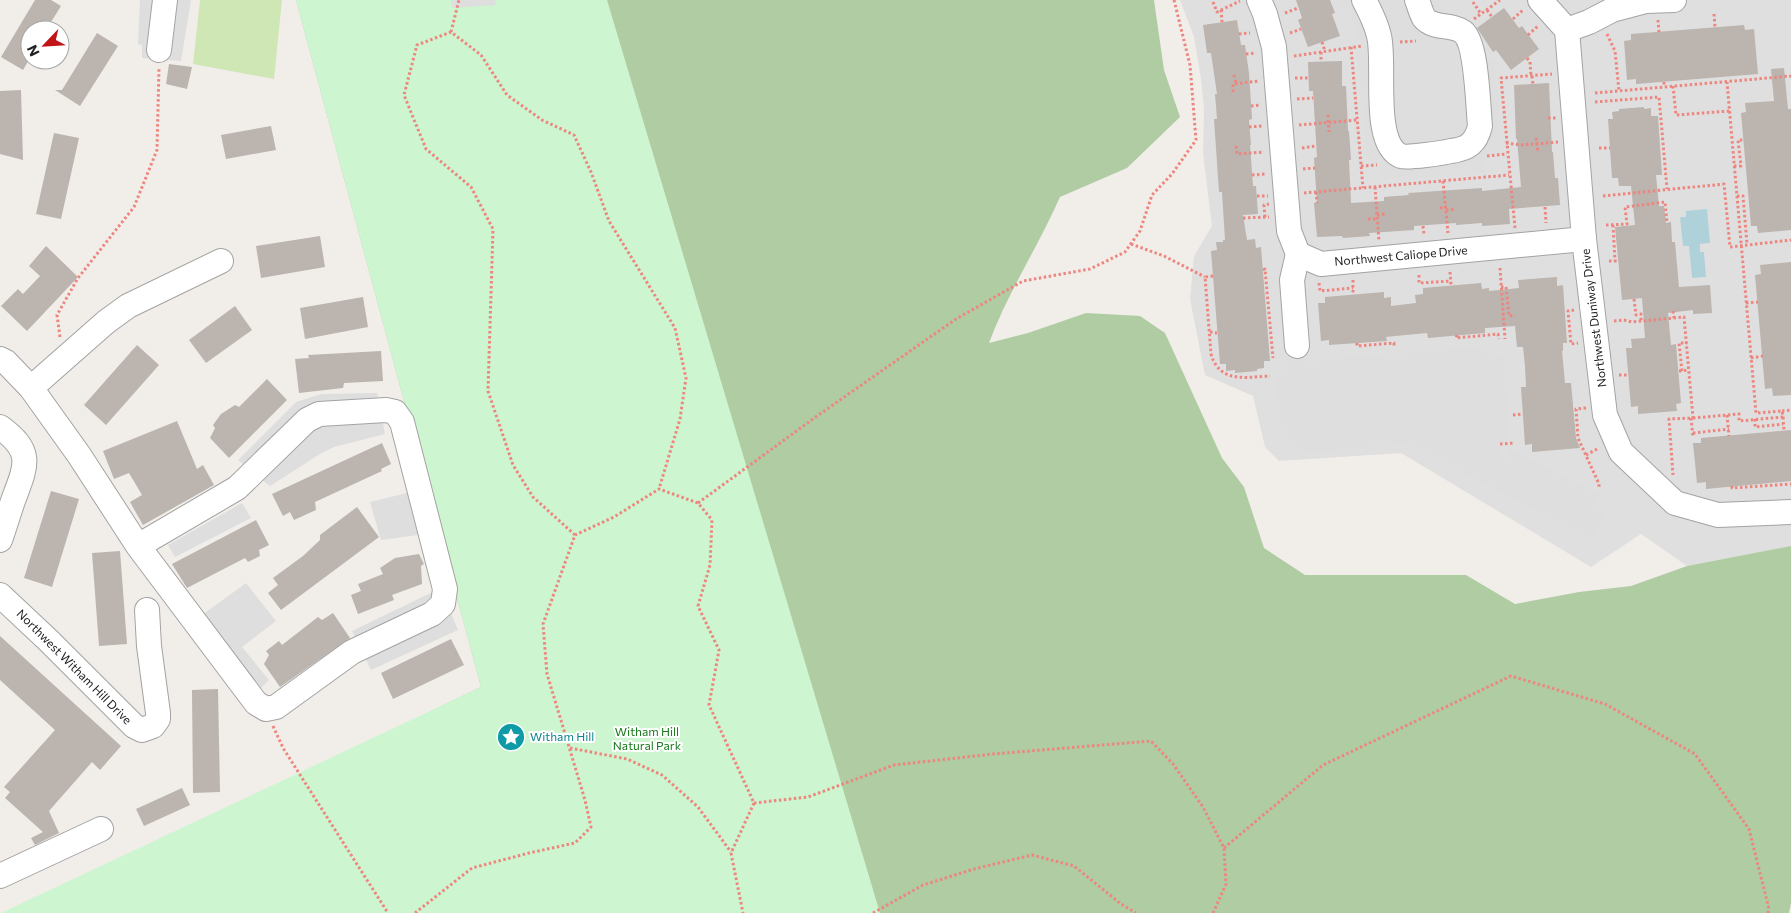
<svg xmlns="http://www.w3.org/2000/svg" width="1791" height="913" viewBox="0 0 1791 913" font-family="Commissioner,sans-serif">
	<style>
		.residential { fill: #e0dfdf }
		.grass { fill: #cfe6b5 }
		.forest { fill: #b0cca3 }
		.park { fill: #cdf5cf }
		.parking { fill: #dedede }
		.water { fill: #afd2da }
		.building { fill: #bbb4af }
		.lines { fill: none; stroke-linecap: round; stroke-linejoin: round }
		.minor-casing { stroke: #a3a3a3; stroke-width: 26 }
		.path { stroke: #ed867f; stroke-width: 3; stroke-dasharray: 2.5 2.5; stroke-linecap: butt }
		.minor { stroke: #fff; stroke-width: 24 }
		.labels { text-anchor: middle; stroke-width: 4; stroke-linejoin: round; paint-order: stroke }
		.street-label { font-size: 12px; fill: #222; stroke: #fff }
		.park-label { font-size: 12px; fill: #17791c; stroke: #fff }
		.culture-label { font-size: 12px; fill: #0d838f; stroke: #fff; text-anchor: start }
	</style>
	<rect width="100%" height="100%" fill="#f1eeea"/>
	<polygon class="residential" points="1180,0 1791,0 1791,546 1687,566 1641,534 1591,567 1401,453 1279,461 1265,447 1253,396 1205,375 1190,299 1194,256 1212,226 1203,153 1204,109 1201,79 1194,37"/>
	<polygon class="grass" points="200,0 282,0 274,79 193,64"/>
	<path class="forest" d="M296,0H1154L1164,70L1180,117L1127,168L1060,197C1038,247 1008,292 989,343L1028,333L1086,313L1140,316L1165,333L1222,458L1244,487L1264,548L1305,575H1466L1515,604L1579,592L1631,586L1687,566L1791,546V903L1789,913H12L481,687Z"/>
	<polygon class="park" points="296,0 607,0 880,913 1,913 481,687"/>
	<g class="parking">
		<polygon points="140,0 191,0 181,61 142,58 142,45 138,44"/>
		<polygon points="451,0 495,0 496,5 452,8"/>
		<polygon points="1340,0 1439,0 1444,10 1437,15 1482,61 1495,60 1501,153 1484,154 1487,172 1381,180 1380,163 1368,164 1357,54 1369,52 1369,39 1357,40 1354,26"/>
		<polygon points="1491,346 1492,357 1503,355 1509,441 1498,442 1498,446 1502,456 1506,459 1511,449 1600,495 1595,506 1608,506 1593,541 1411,445 1402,444 1295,454 1293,441 1282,442 1276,376 1286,376 1289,373 1287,359 1306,358 1308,363 1319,369 1319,360"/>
		<polygon points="377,393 385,434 334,447 320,454 270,486 238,460 296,402 321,394"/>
		<polygon points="407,493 418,535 381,540 370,502"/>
		<polygon points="242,503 251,518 175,557 168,545"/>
		<polygon points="246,583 276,621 242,647 269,680 259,690 202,615"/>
		<polygon points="441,588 458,630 371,670 352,631"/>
	</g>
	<polygon class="water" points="1707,209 1710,243 1700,244 1700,252 1704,252 1706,277 1692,278 1689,246 1683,246 1680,217 1686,217 1686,211"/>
	<g class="building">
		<polygon points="35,0 51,0 61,6 46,30 30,30 30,58 23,70 1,57"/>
		<polygon points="1296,0 1330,0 1335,13 1332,14 1340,36 1308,47 1298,20 1302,18"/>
		<polygon points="1504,8 1519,28 1522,26 1539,49 1511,70 1496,50 1493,52 1477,28"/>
		<polygon points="1237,20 1241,45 1245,45 1249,73 1252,119 1249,120 1251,145 1250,145 1253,186 1256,186 1258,214 1243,215 1247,240 1255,239 1256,248 1261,247 1270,361 1264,361 1264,368 1257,369 1257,371 1235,373 1235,370 1226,371 1226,364 1220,364 1211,251 1217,250 1216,242 1223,242 1223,240 1225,240 1222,192 1219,192 1214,119 1217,119 1215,94 1217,94 1211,53 1207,53 1203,25"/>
		<polygon points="1744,25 1745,30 1754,29 1758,74 1636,84 1636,79 1627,80 1624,41 1631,40 1631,34"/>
		<polygon points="97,33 118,46 80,106 55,90 62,90"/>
		<polygon points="1342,61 1342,86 1346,86 1348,131 1349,131 1351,160 1349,160 1351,203 1384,201 1384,197 1409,195 1408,193 1482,188 1482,191 1521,187 1517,139 1516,139 1514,85 1549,83 1552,152 1553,152 1555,178 1558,178 1560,205 1509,209 1510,224 1482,226 1482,223 1456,225 1456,223 1414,226 1414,230 1369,233 1370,236 1343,238 1342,236 1317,237 1314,203 1317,203 1314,158 1317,157 1313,91 1309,91 1308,62"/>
		<polygon points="169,64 192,67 187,89 166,84"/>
		<polygon points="1784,68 1788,109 1791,109 1791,230 1758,233 1757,226 1751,226 1741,113 1746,112 1745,103 1774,101 1771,69"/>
		<polygon points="21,90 23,160 0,154 0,91"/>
		<polygon points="1644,107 1644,109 1651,108 1651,116 1658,116 1662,175 1656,175 1659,206 1664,206 1666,223 1671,222 1672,242 1675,242 1679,287 1710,285 1712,313 1693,314 1693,310 1668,313 1671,345 1676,344 1681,403 1676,404 1677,411 1638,414 1638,406 1631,407 1626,348 1632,348 1631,339 1645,338 1642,298 1622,300 1615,227 1635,225 1631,186 1619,186 1618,178 1612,178 1608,119 1613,119 1612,112 1619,111 1619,109"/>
		<polygon points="271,126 276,150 226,159 221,135"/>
		<polygon points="54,133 79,138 61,219 36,214"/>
		<polygon points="320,236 325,267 261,278 256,246"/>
		<polygon points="46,246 78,277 27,331 1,306 18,289 23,294 40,276 29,266"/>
		<polygon points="1791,262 1791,395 1773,396 1772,388 1765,389 1755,275 1761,274 1760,265"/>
		<polygon points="1557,277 1557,286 1563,285 1567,343 1563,343 1563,351 1562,351 1565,383 1571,383 1576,438 1580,448 1532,452 1532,444 1525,445 1521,387 1526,387 1525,366 1523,347 1517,347 1515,326 1485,328 1485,333 1428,338 1427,333 1395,336 1386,337 1387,341 1329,345 1329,340 1321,341 1318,303 1325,303 1325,297 1384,292 1384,298 1391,297 1391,306 1416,303 1415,295 1423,294 1423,288 1481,283 1482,289 1489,288 1489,291 1519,288 1518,280"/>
		<polygon points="363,297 368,327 305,339 300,308"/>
		<polygon points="235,306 252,330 206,363 189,340"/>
		<polygon points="137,345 159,365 106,425 84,405"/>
		<polygon points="381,351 383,381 344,383 343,388 299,393 295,359 309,358 308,355"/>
		<polygon points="267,379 287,400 229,458 210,438 215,428 213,425 221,414 235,405 239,407"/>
		<polygon points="177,421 197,469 203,465 214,485 143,525 130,502 142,495 129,473 114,479 103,451"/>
		<polygon points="1791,430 1791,481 1706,489 1706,482 1697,483 1693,443 1701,443 1701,438"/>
		<polygon points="382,443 391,464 381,469 382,471 315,502 316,510 294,520 290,512 283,516 272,494"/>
		<polygon points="51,491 79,499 52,587 24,578"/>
		<polygon points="357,507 379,537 281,610 268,593 278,585 273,578 303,556 320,540 320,535"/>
		<polygon points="256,520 269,545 259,550 260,556 248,562 245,558 187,588 172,564"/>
		<polygon points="120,551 127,644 99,646 92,553"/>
		<polygon points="419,554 424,564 421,566 422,584 392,595 394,600 358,614 351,595 361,591 358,584 383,574 380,568 395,558"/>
		<polygon points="333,613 350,638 280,687 264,664 269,655 266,651 279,641 282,645 318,617 322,620"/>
		<polygon points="0,636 121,746 100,770 92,762 49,811 59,833 35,845 31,838 43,832 5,798 10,792 4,787 55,730 0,680"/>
		<polygon points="451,639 464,665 393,699 381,673"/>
		<polygon points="218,689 220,792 193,793 192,690"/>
		<polygon points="182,788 190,805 144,826 136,809"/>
	</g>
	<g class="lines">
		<defs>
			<g id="minor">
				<polyline points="1259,0 1265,14 1274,47 1289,231 1298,254 1321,264 1584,239"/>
				<path d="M1364,0C1370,11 1376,23 1379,36C1386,63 1371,144 1401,156C1408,158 1443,153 1451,151C1468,149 1476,143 1480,126C1478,107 1477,43 1463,32C1453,24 1433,29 1424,18C1421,13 1419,5 1417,0"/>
				<polyline points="1540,0 1567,30 1584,239 1605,415 1621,452 1675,503 1718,515 1791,512"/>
				<polyline points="1567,30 1589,22 1612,10 1646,1 1674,0"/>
				<polyline points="159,50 165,0"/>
				<polyline points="1297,346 1292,280 1298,254"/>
				<polyline points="0,359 6,362 31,388 79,455 138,546 256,703 266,709 276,707 352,652 432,614 443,604 445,589 402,422 395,412 386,410 319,414 307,420 237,488 138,546"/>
				<polyline points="31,388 106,322 128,306 221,261"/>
				<path d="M0,427C33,451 27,464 14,498C9,512 5,526 0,540"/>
				<polyline points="0,595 48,640 134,726 142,730 153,726 158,719 158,713 149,646 147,610"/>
				<polyline points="0,876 101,829"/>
			</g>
		</defs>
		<use href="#minor" class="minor-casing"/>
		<g class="path">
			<polyline points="1213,2 1217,12 1240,1"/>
			<polyline points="1473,2 1481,14"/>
			<polyline points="1221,10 1222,22"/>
			<polyline points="1487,10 1492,17"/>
			<polyline points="1285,13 1298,8"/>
			<polyline points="1714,14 1715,27"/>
			<polyline points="1474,19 1500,0"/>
			<polyline points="1513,19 1523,10"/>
			<polyline points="1658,20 1659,32"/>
			<polyline points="451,32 459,0"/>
			<polyline points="1290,33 1301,29"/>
			<polyline points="1239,34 1250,33"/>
			<polyline points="1607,34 1615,51 1619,91"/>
			<polyline points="1528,35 1538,26"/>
			<polyline points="1322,42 1325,51"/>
			<polyline points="1400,42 1416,41"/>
			<polyline points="1351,47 1363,188"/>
			<polyline points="1321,52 1321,62"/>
			<polyline points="1246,54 1256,53"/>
			<polyline points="1294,56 1362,46"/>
			<polyline points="1527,58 1530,62 1531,76"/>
			<polyline points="1234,75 1236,83"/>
			<polyline points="1532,76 1533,84"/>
			<polyline points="1295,78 1309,78"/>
			<polyline points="1664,82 1664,87"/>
			<polyline points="1673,86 1676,115 1730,111"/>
			<polyline points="1233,92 1233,84 1259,81"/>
			<polyline points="1595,93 1791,76"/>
			<polyline points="1297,99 1313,98"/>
			<polyline points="1595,102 1659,97 1667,189"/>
			<polyline points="1251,106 1261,105"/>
			<polyline points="1328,115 1329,132"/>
			<polyline points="1548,118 1556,118"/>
			<polyline points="1299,125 1357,120"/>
			<polyline points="1249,127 1262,126"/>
			<polyline points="1536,138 1538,153"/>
			<polyline points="1506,143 1521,145 1558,142"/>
			<polyline points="1236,146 1237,154 1264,152"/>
			<polyline points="1302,148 1316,146"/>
			<polyline points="1599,148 1610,148"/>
			<polyline points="1487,156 1507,154"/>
			<polyline points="1361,166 1377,165"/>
			<polyline points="1734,166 1741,166 1738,140 1743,140"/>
			<polyline points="1303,169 1315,168"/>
			<polyline points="1252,175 1266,174"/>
			<polyline points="1443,181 1448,233"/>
			<polyline points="1375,187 1379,241"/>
			<polyline points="1316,192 1317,203"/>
			<polyline points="1304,193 1509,175"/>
			<polyline points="1257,196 1268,196"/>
			<polyline points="1603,196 1724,184 1730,247 1791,240"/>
			<polyline points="1737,196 1743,196 1747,244"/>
			<polyline points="1545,207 1546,223"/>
			<polyline points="1440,208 1446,207"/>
			<polyline points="1446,210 1455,209"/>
			<polyline points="1377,215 1385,214"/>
			<polyline points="1265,217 1264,205 1269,204"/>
			<polyline points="1243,218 1269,217"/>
			<polyline points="1368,219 1377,219"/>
			<polyline points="1606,225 1627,224 1625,207 1665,202 1667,223"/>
			<polyline points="1613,225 1615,261"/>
			<polyline points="1423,226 1424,235"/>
			<polyline points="1515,228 1501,78 1552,74"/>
			<polyline points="1131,244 1164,256 1205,277"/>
			<polyline points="1609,261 1618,261"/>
			<polyline points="1500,268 1505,339"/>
			<polyline points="1263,270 1265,269 1273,358"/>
			<polyline points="1450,272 1451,285"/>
			<polyline points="1419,275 1419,283 1451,281"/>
			<path d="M1213,276L1205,277L1211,354C1220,384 1246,377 1270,376"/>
			<polyline points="1353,280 1353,295"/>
			<polyline points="1319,283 1320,291 1353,288"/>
			<polyline points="1501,287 1506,287 1509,316 1515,315"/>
			<polyline points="1634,299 1636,315 1641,314 1641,321"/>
			<polyline points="1746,303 1758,302"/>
			<polyline points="1574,310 1568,311 1571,344 1578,343"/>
			<polyline points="1673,311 1674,318"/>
			<polyline points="1614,321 1624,320 1632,322 1684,317 1693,418 1669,419 1673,475"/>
			<polyline points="1210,332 1217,333"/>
			<polyline points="1457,335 1456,338 1498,334 1499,339"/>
			<polyline points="60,337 57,315 78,278 134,207 157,150 159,68"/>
			<polyline points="1357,343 1357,346 1394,343 1394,348"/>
			<polyline points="1751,358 1763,356"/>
			<polyline points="1679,371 1689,370"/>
			<polyline points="1682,371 1679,343 1687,343"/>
			<polyline points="1619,375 1629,375"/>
			<polyline points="1586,408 1576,409 1578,438 1599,484 1599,488"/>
			<polyline points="1782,411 1791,410"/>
			<polyline points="1513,415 1523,414"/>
			<polyline points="1727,415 1729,436"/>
			<polyline points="1783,417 1784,431"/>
			<polyline points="1691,418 1693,437"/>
			<polyline points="1693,418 1739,414 1739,421 1783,417 1782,411 1756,413 1727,82"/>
			<polyline points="1755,419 1755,427 1783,424"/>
			<polyline points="1693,433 1729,429"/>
			<polyline points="1500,444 1515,443"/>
			<polyline points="1586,455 1599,448"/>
			<polyline points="1732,486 1732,488 1791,484"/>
			<polyline points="698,503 817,416 956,319 1023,281 1090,269 1125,252 1140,231 1152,195 1172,174 1196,140 1190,65 1174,0"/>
			<polyline points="575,535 533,497 513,465 488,391 493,229 471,187 426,149 404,95 417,45 451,32 481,55 507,95 542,120 574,135 591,172 609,221 675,328 686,378 680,419 659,489"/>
			<polyline points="273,726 283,748 388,913"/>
			<polyline points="570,748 627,759 662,775 698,807 731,852"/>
			<polyline points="754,803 808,797 894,765 993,754 1151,741 1173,764 1203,807 1224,848 1226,884 1213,913"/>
			<polyline points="1224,848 1323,765 1511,676 1605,704 1695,754 1749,829 1769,909 1768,913"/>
			<polyline points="415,913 472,868 529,853 575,843 591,827 585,800 547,674 543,624 575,535 614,517 659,489 698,503 712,520 710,565 698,606 719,650 709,705 754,803 731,853 743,913"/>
			<polyline points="873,913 923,885 974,869 1032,855 1074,866 1121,904 1136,913"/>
		</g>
		<use href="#minor" class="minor"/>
	</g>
	<defs>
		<symbol id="sight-disc" viewBox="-11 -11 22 22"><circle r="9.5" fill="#0f9aa8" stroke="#fff"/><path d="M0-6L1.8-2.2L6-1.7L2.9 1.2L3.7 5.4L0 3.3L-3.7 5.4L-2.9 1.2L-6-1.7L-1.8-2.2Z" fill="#fff"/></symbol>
	</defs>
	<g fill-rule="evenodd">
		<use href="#sight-disc" x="495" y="721" width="32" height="32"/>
	</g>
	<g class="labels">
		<g class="street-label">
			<text transform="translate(1401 256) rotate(-5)" y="4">Northwest Caliope Drive</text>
			<text transform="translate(1594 318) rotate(-97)" y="4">Northwest Duniway Drive</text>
			<text transform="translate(74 667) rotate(45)" y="4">Northwest Witham Hill Drive</text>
		</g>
		<g class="park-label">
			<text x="647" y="736">Witham Hill<tspan x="647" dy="14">Natural Park</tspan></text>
		</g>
		<g class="culture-label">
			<text x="530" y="741">Witham Hill</text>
		</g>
	</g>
	<g transform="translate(45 45) rotate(245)"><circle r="24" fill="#ffffff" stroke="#a7a7a7"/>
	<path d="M0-4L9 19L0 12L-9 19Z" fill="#c01419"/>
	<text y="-8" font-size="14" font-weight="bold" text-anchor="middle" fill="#222222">N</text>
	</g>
</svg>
